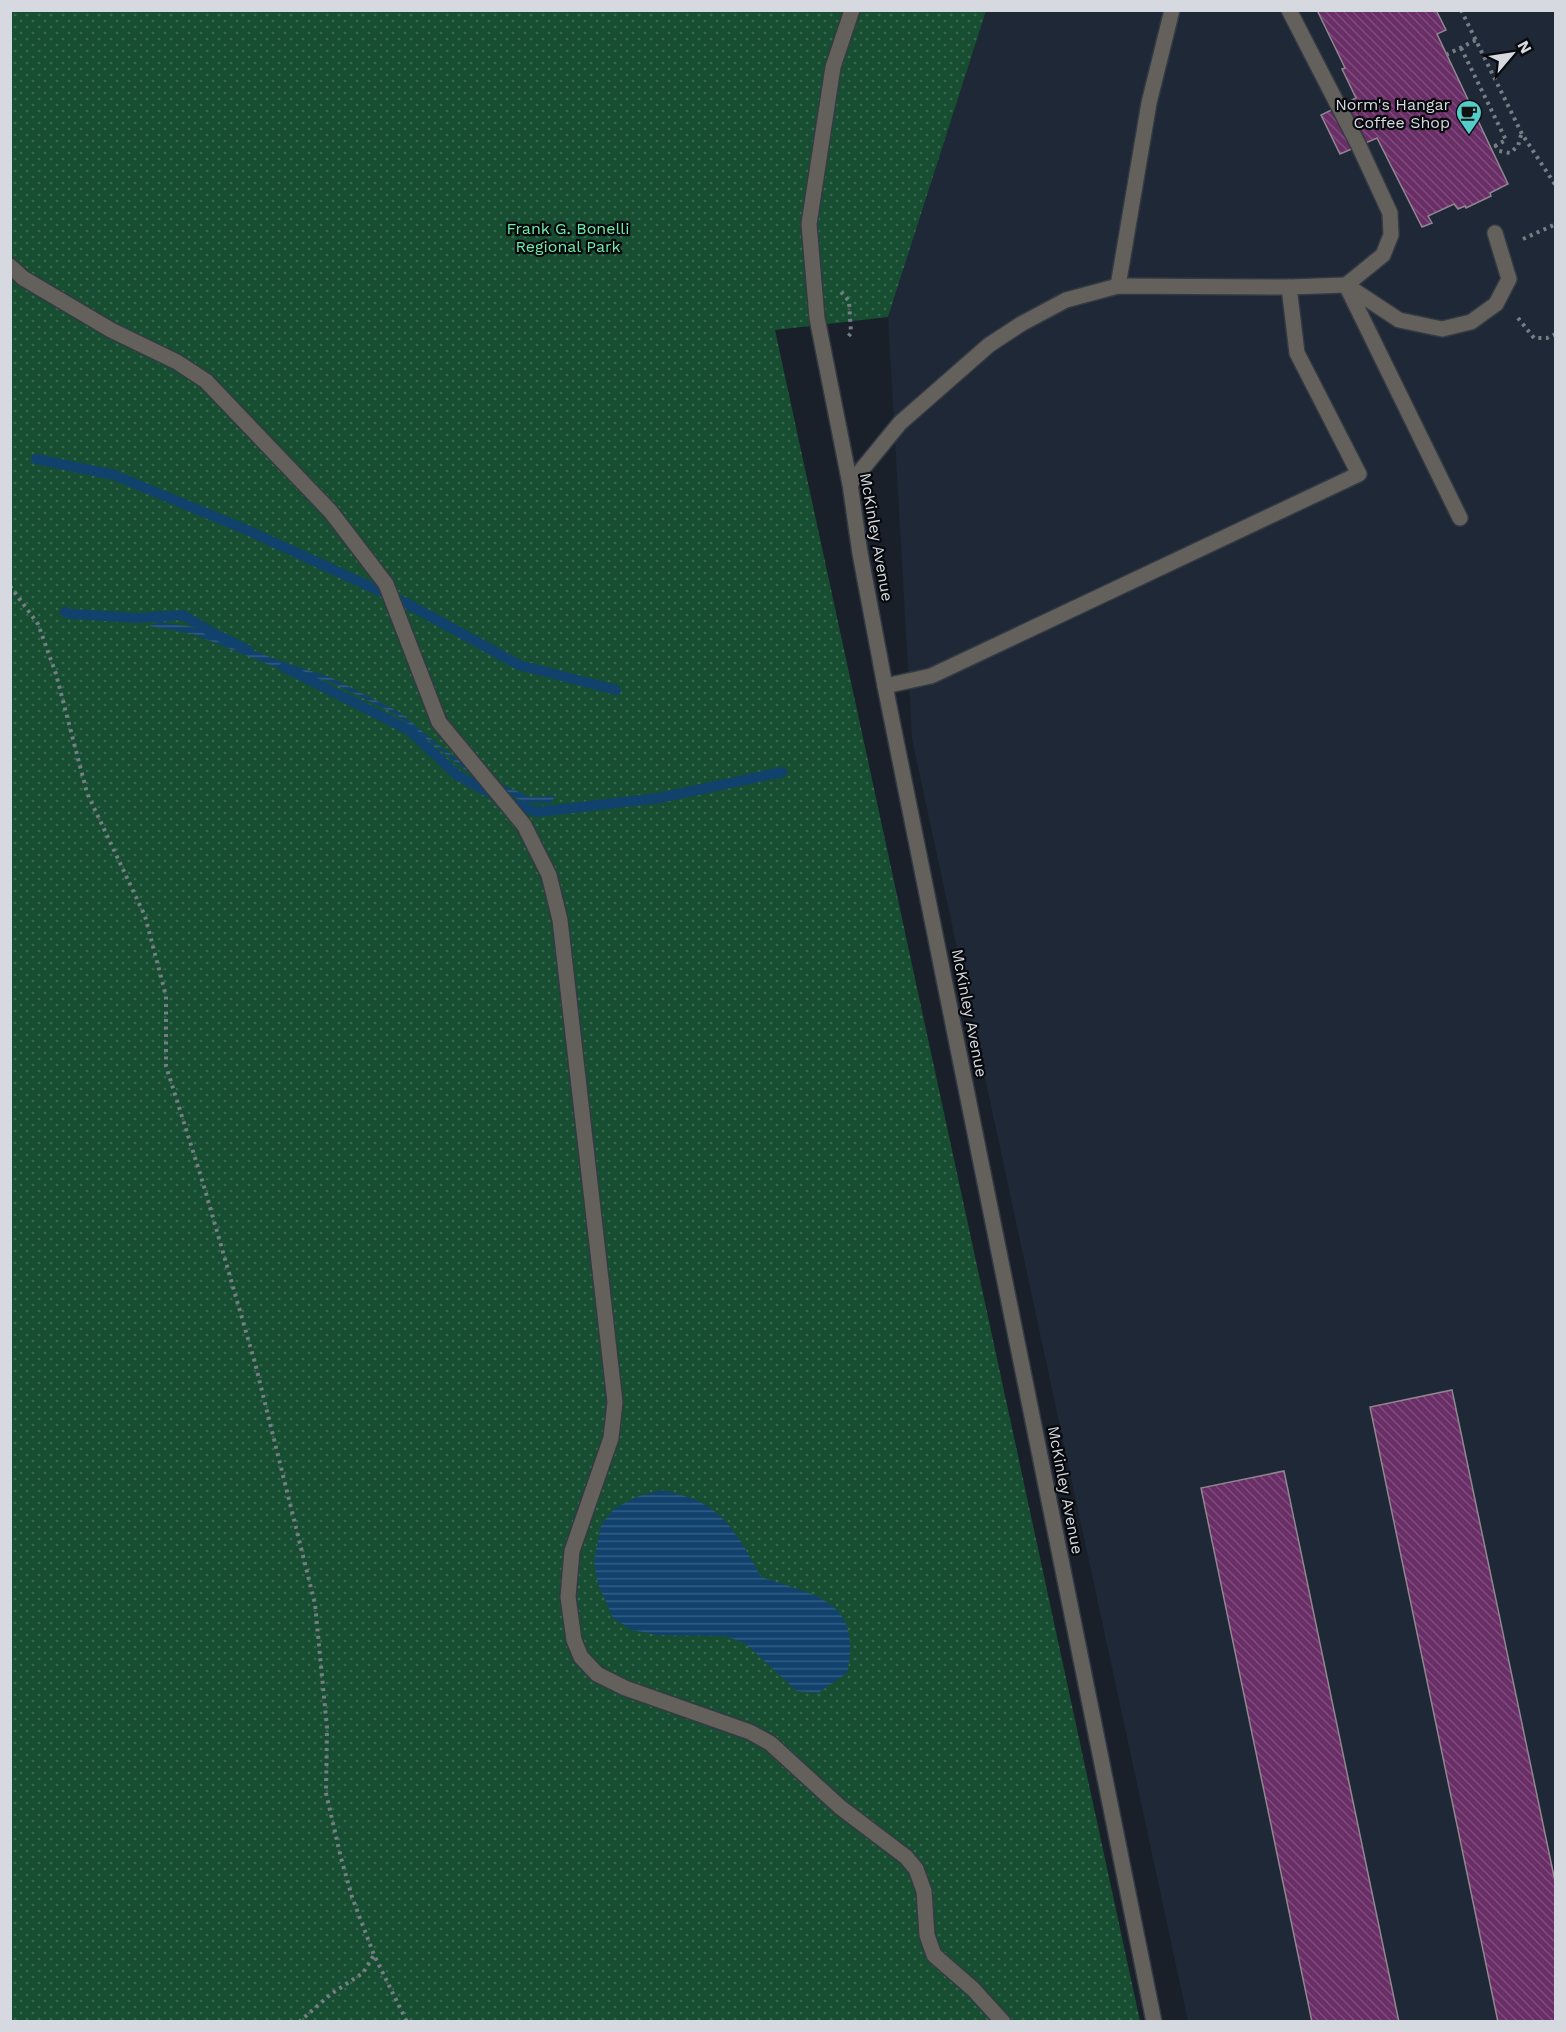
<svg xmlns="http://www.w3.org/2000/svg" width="1566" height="2032" viewBox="0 0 1566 2032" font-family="'Work Sans',sans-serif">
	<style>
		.built { fill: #1e2836 }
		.grass { fill: url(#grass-dots) }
		.water { fill: url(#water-rules) }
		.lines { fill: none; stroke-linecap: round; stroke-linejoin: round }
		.stream { stroke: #11426e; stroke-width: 10 }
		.building { fill: url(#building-back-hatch); stroke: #918690; stroke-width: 1.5 }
		.minor-casing { stroke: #333a43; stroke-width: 18 }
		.path { stroke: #777d84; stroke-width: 4; stroke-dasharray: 3 4.5; stroke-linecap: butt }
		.minor { stroke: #64615c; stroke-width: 15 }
		.labels { text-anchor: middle; stroke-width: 4.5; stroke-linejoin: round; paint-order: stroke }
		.poi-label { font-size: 16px; fill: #d6dae0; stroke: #07090d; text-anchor: end }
		.park-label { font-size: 16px; fill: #73ecab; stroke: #07090d }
		.street-label { font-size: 16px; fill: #d6dae0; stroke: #07090d }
	</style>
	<defs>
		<pattern id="grass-dots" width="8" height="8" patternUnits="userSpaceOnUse" patternTransform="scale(1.5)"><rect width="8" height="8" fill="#174e32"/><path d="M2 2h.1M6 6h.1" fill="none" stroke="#38674f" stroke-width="1.8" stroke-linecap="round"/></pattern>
		<pattern id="water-rules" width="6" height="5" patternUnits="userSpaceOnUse" patternTransform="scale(1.5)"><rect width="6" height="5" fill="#11426e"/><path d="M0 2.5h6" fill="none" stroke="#335d82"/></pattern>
		<pattern id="building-back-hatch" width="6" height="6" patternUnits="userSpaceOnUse" patternTransform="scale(1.5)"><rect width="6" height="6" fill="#692e66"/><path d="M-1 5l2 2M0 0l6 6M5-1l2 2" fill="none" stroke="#7e4c7c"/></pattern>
	</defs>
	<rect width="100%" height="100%" fill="#192029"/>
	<polygon class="built" points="986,11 1555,11 1555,2021 1188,2021 912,739 888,317"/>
	<polygon class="grass" points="11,11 986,11 888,317 775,330 1140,2021 11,2022"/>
	<g class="water">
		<polygon points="158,622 193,627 283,662 332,678 399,712 441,747 478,774 530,797 555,796 551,803 527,803 479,781 397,715 331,682 280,669 193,634 149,626"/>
		<path d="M662,1490C677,1494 694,1497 707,1506C732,1522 747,1551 761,1577C816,1596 863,1600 847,1673L818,1693L797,1691L746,1644L726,1636L659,1635L632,1630L613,1618L598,1584L594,1562L601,1525L615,1508L639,1496Z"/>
	</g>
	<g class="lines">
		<g class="stream">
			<polyline points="36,459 114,475 247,530 408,604 519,665 616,690"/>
			<polyline points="65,612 71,614 138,618 183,615 213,633 248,650"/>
			<polyline points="284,667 409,730 457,775 503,800 537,812 659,798 782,772"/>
		</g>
	</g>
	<g class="building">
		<polygon points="1317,10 1436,10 1446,30 1437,34 1508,184 1490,193 1491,196 1466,208 1465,206 1458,209 1454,204 1428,216 1432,223 1422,227 1377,138 1340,154 1321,115 1356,98 1342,69 1345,68"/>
		<polygon points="1452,1390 1556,1886 1556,2022 1498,2022 1370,1407"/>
		<polygon points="1284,1471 1399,2022 1312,2022 1201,1488"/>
	</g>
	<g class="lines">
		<defs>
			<g id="minor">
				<polyline points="852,10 833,67 809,224 817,318 850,484 860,553 885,686 1154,2022"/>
				<polyline points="1289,10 1359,146 1390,213 1391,235 1383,255 1346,285 1460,518"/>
				<polyline points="10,266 23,278 111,330 177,362 206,381 331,512 386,584 439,722 524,825 549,875 560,920 615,1402 611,1438 572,1551 568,1597 574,1640 581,1657 597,1674 625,1688 750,1732 770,1743 840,1807 906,1857 916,1869 924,1891 927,1935 934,1955 973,1989 1003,2022"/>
				<polyline points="1118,286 1149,103 1172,10"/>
				<polyline points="850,484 900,423 989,345 1021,324 1066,300 1118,286 1289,287 1346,285 1399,320 1442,329 1471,322 1496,304 1509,279 1495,233"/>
				<polyline points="885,686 931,676 1359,474 1297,353 1289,287"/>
			</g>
		</defs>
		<use href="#minor" class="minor-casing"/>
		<g class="path">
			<polyline points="1461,10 1522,134 1556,186"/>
			<polyline points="1461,48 1506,140 1491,148"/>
			<polyline points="1446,55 1476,40"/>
			<polyline points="1495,145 1499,151 1510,153 1518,146 1521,135"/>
			<polyline points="1523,239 1556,224"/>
			<polyline points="841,292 849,301 851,333 847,338"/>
			<polyline points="1518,318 1534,338 1547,338 1556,334"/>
			<polyline points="10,586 38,624 56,674 87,793 145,916 166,996 166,1066 203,1183 255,1363 315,1604 327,1728 326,1793 341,1858 352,1897 374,1955 407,2022"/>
			<polyline points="299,2022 331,1994 363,1973 374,1955"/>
		</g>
		<use href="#minor" class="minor"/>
	</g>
	<defs>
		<symbol id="cafe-pin" viewBox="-11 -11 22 30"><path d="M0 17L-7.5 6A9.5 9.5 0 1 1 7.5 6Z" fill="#53cdc9" stroke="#07090d"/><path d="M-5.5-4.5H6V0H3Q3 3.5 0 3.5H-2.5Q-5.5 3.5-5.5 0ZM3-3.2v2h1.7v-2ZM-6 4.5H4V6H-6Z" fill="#111"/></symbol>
	</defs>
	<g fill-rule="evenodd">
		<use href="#cafe-pin" x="1454" y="98" width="30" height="40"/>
	</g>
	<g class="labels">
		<g class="poi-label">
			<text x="1450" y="110">Norm's Hangar<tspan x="1450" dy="18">Coffee Shop</tspan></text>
		</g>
		<g class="park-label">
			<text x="568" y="234">Frank G. Bonelli<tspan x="568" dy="18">Regional Park</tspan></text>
		</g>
		<g class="street-label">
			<text transform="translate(877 537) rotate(80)" y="6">McKinley Avenue</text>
			<text transform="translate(970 1013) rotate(79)" y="6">McKinley Avenue</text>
			<text transform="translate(1066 1490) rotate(79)" y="6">McKinley Avenue</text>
		</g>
	</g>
	<rect width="1566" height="2032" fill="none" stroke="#d6dae0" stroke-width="24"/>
	<g transform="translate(1512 54) rotate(61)" stroke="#07090d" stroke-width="4.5" paint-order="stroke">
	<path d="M0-4.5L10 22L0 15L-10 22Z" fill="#d6dae0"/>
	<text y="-9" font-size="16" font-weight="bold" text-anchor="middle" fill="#d6dae0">N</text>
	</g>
</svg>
